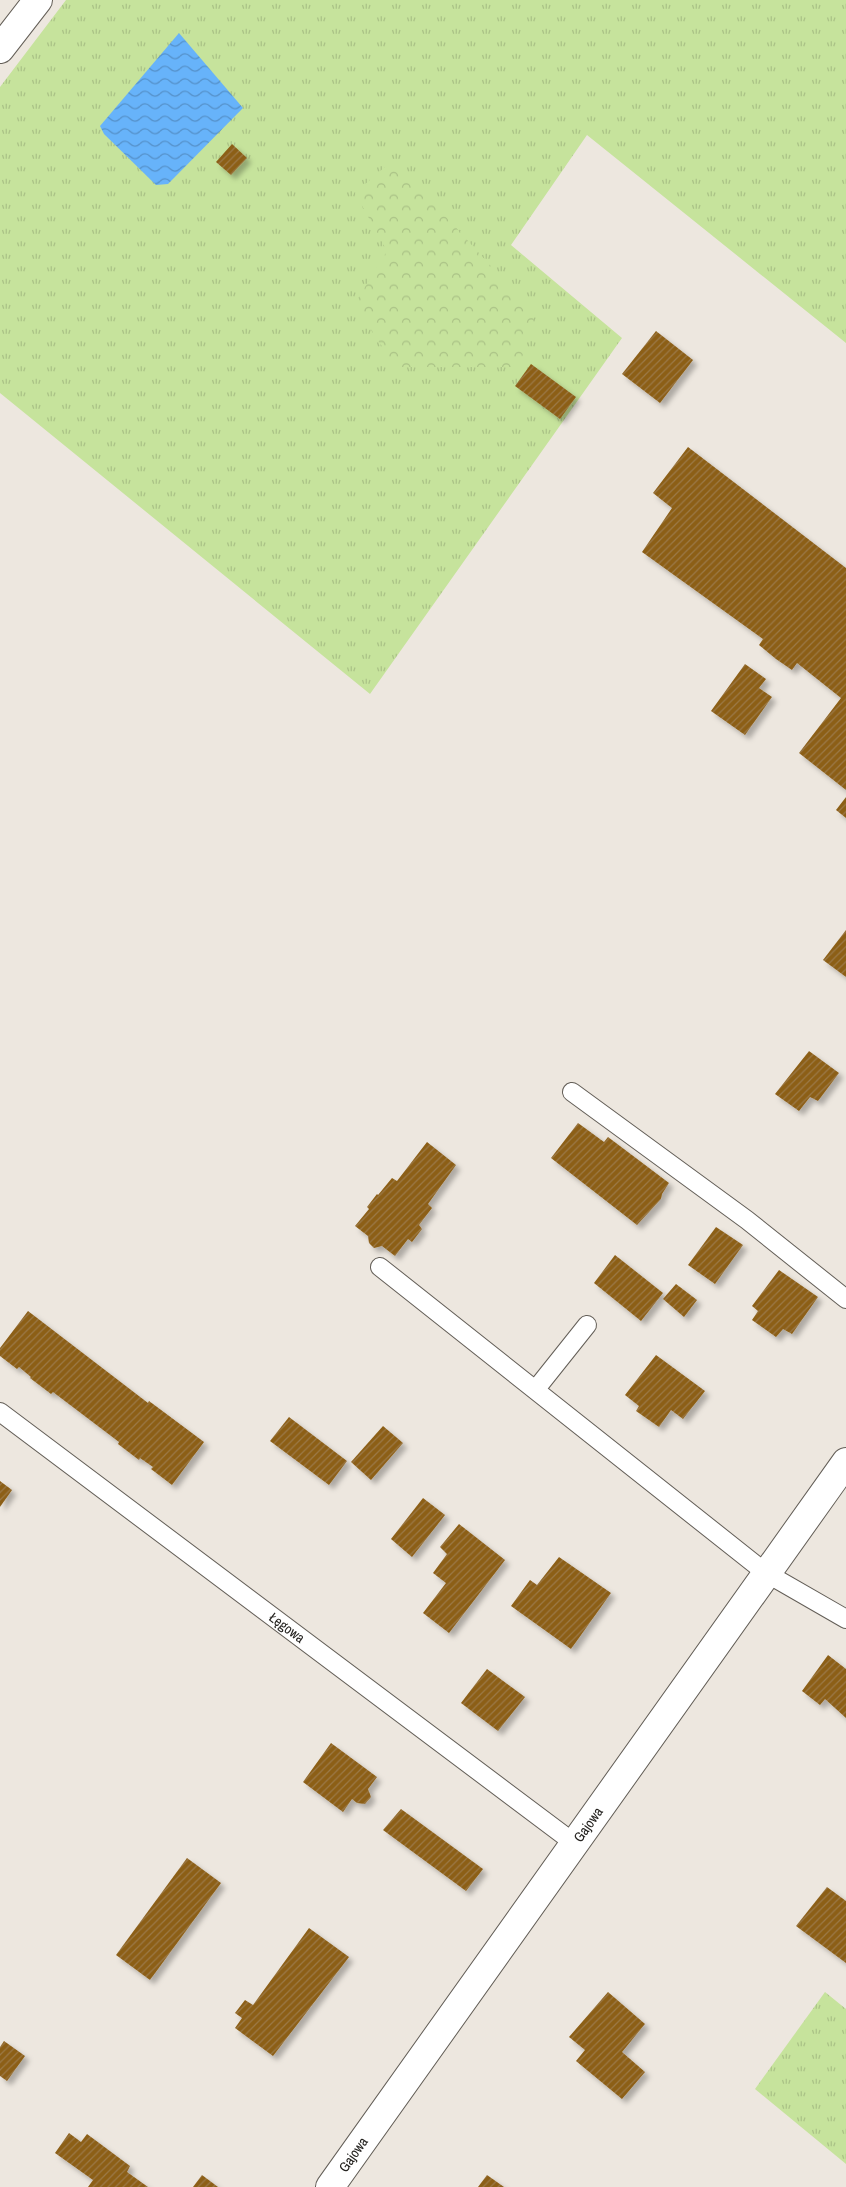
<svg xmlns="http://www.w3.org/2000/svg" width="846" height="2187" viewBox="0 0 846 2187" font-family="'Archivo Narrow',sans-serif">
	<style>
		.grass { fill: url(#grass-tufts) }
		.forest { fill: url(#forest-crowns) }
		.water { fill: url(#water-waves) }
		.building { fill: url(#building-hatch); filter: url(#shadow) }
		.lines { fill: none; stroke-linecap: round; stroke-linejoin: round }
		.service-casing { stroke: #635e57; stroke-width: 20 }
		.minor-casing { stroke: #635e57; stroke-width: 30 }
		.service { stroke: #fff; stroke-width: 18 }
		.minor { stroke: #fff; stroke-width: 28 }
		.labels { text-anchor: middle; stroke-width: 5; stroke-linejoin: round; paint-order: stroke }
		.street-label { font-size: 14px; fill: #252320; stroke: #faf4ec }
	</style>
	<defs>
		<pattern id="grass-tufts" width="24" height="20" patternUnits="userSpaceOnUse" patternTransform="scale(1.25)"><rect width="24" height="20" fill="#c6e39c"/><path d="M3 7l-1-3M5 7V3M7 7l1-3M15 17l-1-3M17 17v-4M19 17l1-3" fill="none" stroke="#aac286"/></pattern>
		<pattern id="forest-crowns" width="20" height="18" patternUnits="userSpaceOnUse" patternTransform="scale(1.25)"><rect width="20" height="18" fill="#c6e39c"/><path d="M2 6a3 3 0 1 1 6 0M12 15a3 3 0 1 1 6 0" fill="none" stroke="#aac286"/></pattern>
		<pattern id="water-waves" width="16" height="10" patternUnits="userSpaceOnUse" patternTransform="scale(1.25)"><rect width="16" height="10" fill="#67b3fa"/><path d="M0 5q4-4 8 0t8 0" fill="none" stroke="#5591ca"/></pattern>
		<pattern id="building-hatch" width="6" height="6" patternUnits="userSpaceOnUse" patternTransform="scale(1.25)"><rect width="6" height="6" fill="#8c5e16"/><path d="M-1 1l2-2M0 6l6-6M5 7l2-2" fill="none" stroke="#9b7a48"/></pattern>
		<filter id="shadow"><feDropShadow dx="4.5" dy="4.5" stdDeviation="2.5" flood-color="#0004"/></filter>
	</defs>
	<rect width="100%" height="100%" fill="#ede7df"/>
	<g class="grass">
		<polygon points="66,0 846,0 846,343 587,135 511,245 622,338 370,694 0,393 0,87"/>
		<polygon points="825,1992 846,2009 846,2164 755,2089"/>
	</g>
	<polygon class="forest" points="394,159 535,315 519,367 396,367 354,305 387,251 355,193"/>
	<polygon class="water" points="179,33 243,108 168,184 156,185 104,134 100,126"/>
	<g class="building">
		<polygon points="232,144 247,158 231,175 216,162"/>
		<polygon points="656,331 693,360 660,403 622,374"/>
		<polygon points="531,364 576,397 560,419 515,386"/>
		<polygon points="688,447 846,568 846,790 799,753 841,698 797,663 792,670 776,659 759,645 763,639 642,552 672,508 653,493"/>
		<polygon points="745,664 766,679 759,688 772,697 745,735 711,711"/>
		<polygon points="846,797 846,818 836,810"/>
		<polygon points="846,930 846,977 823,960"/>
		<polygon points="809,1051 839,1073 818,1101 810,1097 799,1111 775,1094"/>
		<polygon points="578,1123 604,1142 608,1137 669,1183 662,1194 661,1199 637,1225 551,1158"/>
		<polygon points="427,1142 456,1165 428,1204 432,1208 419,1225 422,1229 412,1242 408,1239 395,1256 382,1246 374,1248 369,1243 368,1236 355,1226 369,1209 367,1207 377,1194 378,1195 392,1178 397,1181"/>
		<polygon points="716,1227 743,1245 715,1284 688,1265"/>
		<polygon points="615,1255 663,1293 641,1321 594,1283"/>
		<polygon points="779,1270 818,1297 792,1334 783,1329 776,1337 752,1320 758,1311 752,1306"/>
		<polygon points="676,1284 697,1300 684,1317 663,1299"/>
		<polygon points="28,1311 148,1403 149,1401 204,1442 172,1485 151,1469 153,1467 140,1458 139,1460 118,1444 119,1442 53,1392 51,1394 30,1378 31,1377 19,1367 17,1369 0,1356 0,1348"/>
		<polygon points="656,1355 705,1391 683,1419 671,1410 659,1427 636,1411 639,1406 625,1395"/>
		<polygon points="289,1417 347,1461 329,1485 270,1441"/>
		<polygon points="383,1426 403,1443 371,1480 351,1462"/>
		<polygon points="0,1481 12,1490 0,1507"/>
		<polygon points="423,1498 445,1515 412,1557 391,1539"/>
		<polygon points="459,1524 505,1560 449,1633 423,1613 446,1583 433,1573 447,1554 440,1547"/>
		<polygon points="559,1557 611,1593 571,1649 511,1606 530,1580 537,1585"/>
		<polygon points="828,1655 846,1669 846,1718 825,1699 820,1705 802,1691"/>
		<polygon points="487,1669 525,1697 498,1731 461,1703"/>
		<polygon points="331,1743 377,1777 368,1789 371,1797 365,1804 357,1803 352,1799 343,1812 303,1782"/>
		<polygon points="401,1809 483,1869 466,1891 383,1830"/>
		<polygon points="187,1858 221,1883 150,1980 116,1955"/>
		<polygon points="827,1887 846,1901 846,1963 796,1926"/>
		<polygon points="309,1928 349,1957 273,2056 235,2028 242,2018 235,2013 245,2000 253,2005"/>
		<polygon points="608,1992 645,2024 622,2052 645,2072 622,2099 576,2061 585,2050 569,2037"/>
		<polygon points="4,2041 25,2056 7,2081 0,2076 0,2047"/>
		<polygon points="69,2133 81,2142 87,2134 130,2166 127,2172 148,2187 88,2187 93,2180 55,2153"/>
		<polygon points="202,2175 218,2187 193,2187"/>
		<polygon points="487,2175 504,2187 478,2187"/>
	</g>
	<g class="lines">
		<defs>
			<g id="service">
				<polyline points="572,1092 747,1220 846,1299"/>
				<polyline points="380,1267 766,1573 846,1619"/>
				<polyline points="536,1389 587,1325"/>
				<path id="s1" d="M0,1412L574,1843"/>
			</g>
			<g id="minor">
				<polyline points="0,49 38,0"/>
				<path id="s2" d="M330,2187L846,1462"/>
			</g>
		</defs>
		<use href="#service" class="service-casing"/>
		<use href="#minor" class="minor-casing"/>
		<use href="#service" class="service"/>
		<use href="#minor" class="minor"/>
	</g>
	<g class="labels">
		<g class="street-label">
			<text dy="5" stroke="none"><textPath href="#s1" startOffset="359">Łęgowa</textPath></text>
			<text dy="5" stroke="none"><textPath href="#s2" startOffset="445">Gajowa</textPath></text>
			<text dy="5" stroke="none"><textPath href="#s2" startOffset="40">Gajowa</textPath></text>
		</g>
	</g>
</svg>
